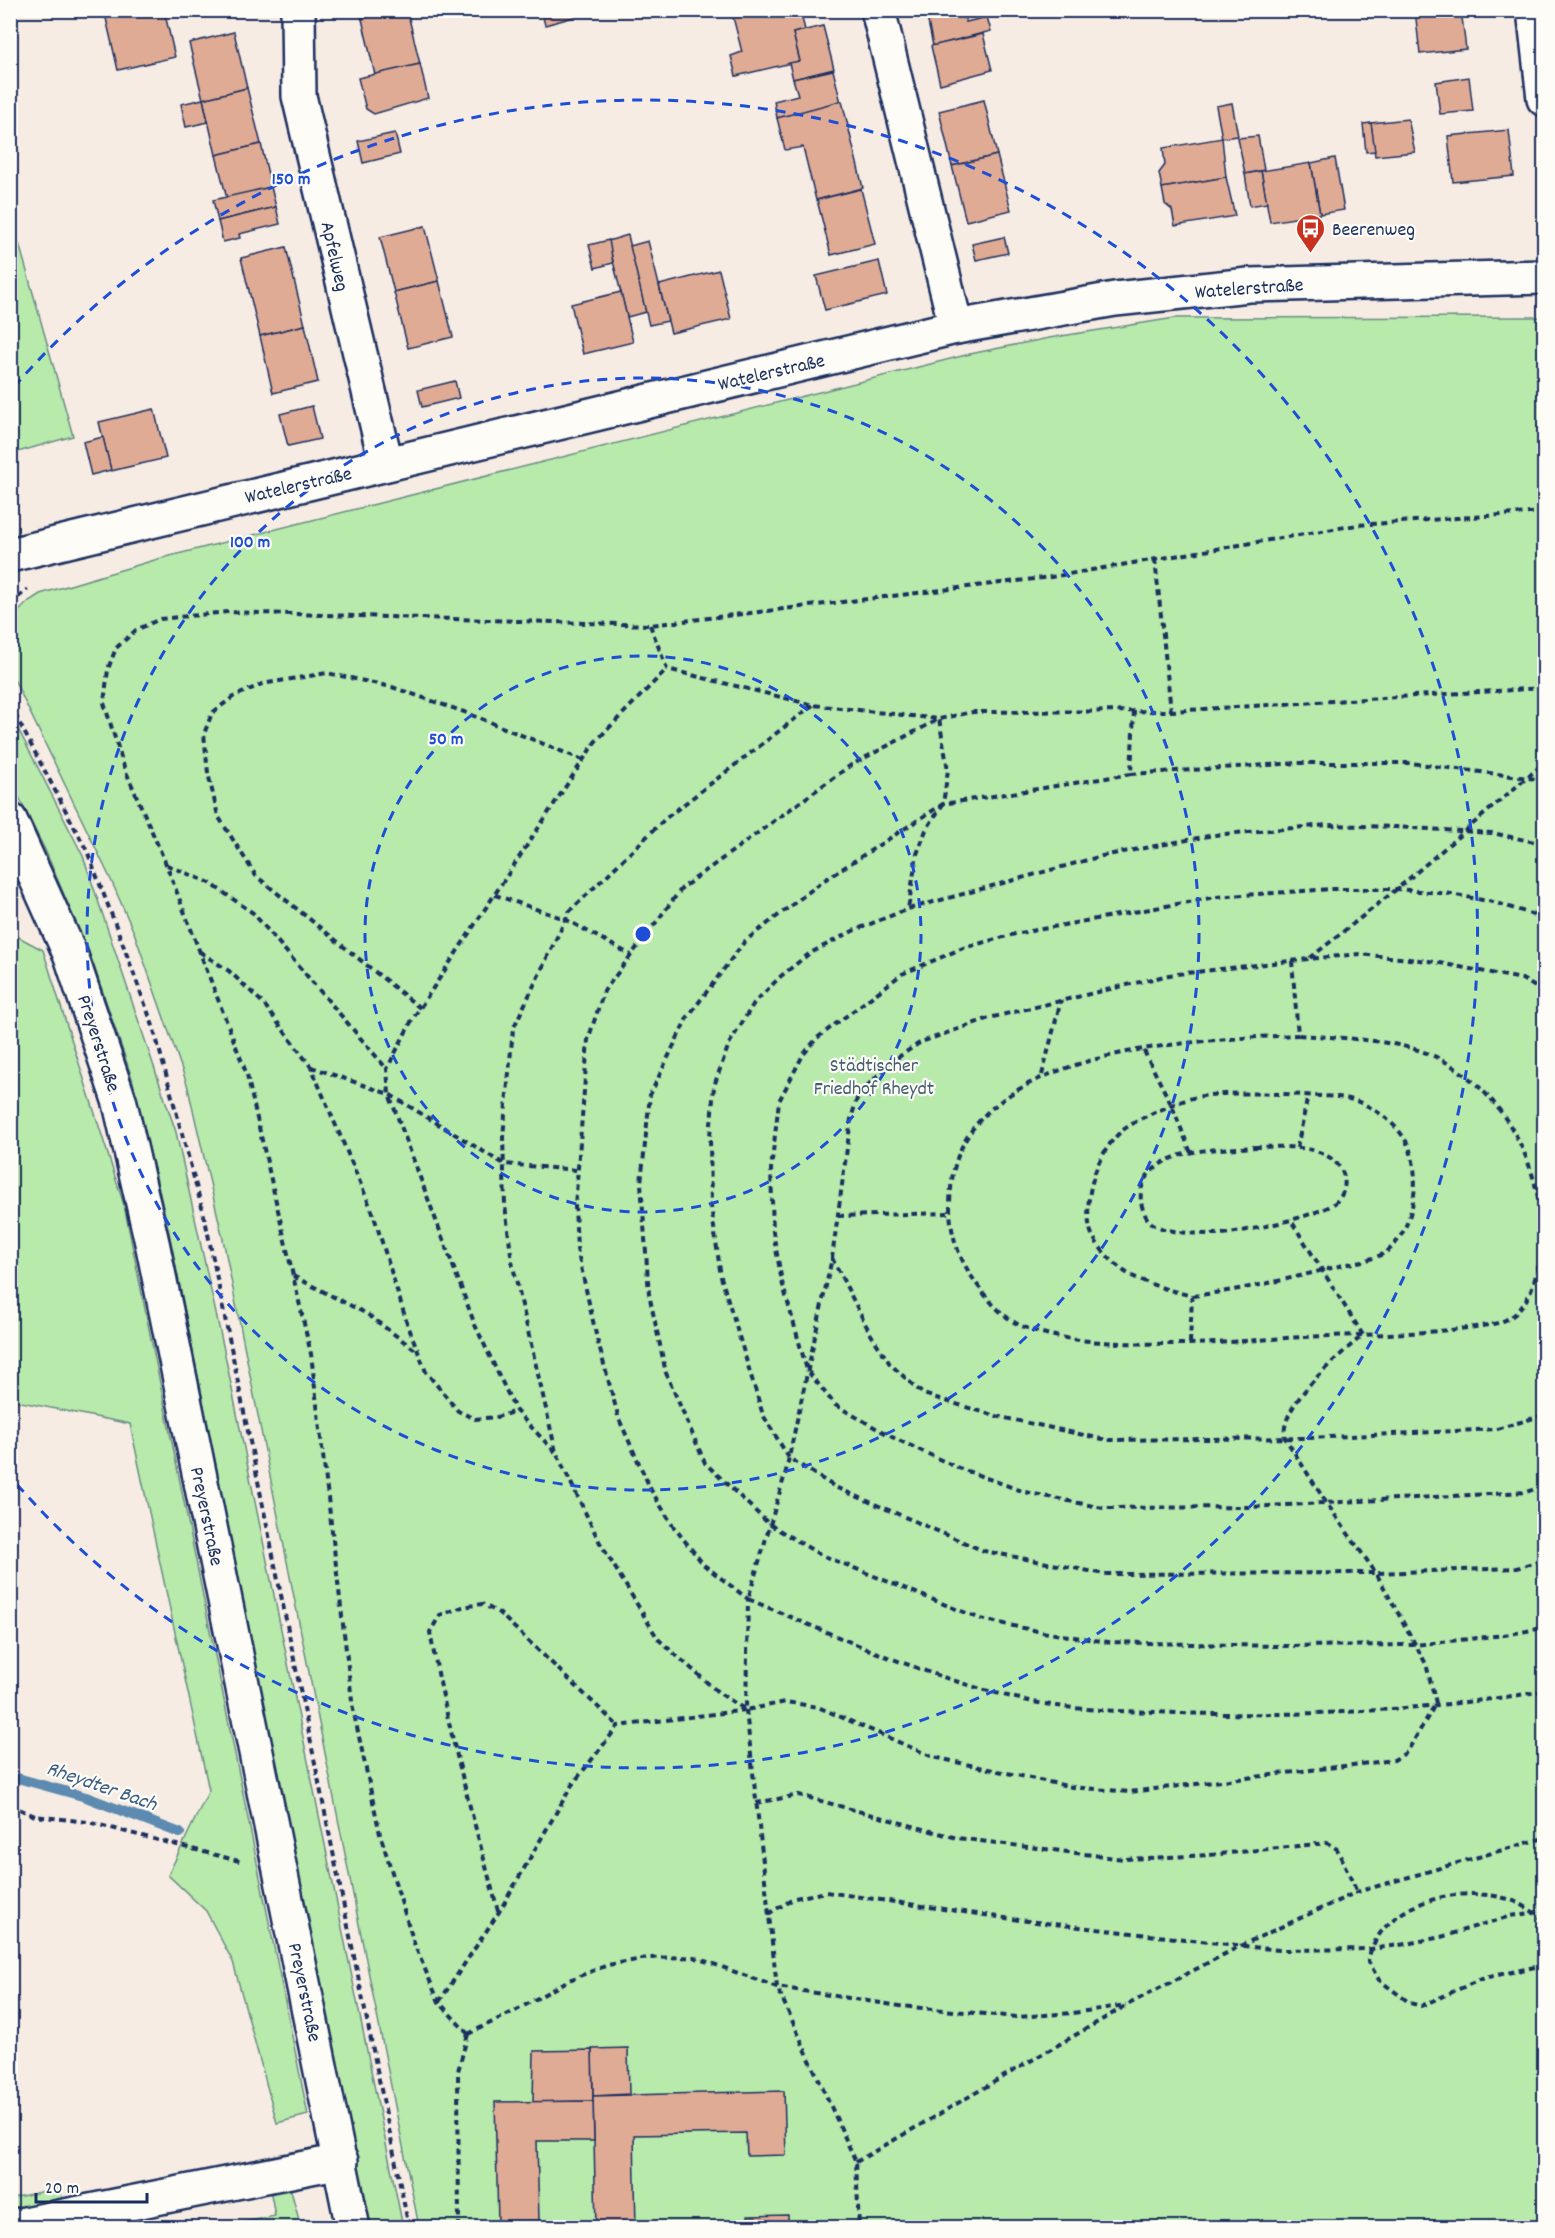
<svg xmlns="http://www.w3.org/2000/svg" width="1555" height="2238" viewBox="0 0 1555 2238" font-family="Dekko,sans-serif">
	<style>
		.green { fill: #b7eaab; stroke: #698c84; stroke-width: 1.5 }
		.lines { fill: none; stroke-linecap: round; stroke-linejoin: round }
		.stream { stroke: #5b8ab0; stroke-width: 10 }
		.building { fill: #e0ab95; stroke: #1b2f5e; stroke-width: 1.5 }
		.minor-casing { stroke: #1b2f5e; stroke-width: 38 }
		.major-casing { stroke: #1b2f5e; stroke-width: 38 }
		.path { stroke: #1b2f5e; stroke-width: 4; stroke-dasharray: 6 4.5; stroke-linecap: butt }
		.minor { stroke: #fdfcf7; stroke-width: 33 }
		.major { stroke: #fdfcf7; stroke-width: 33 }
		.ring { fill: none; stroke: #1d4ed8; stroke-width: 3; stroke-dasharray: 10 8 }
		.labels { text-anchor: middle; stroke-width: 4.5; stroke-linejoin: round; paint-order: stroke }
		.poi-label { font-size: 20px; fill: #1b2f5e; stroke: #fdfcf7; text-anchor: start }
		.street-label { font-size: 20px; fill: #1b2f5e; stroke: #fdfcf7 }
		.park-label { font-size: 20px; fill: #425e71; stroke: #fdfcf7 }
		.water-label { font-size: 21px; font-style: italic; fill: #3b5d87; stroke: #fdfcf7 }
		.centre { fill: #1d4ed8; stroke: #fdfcf7; stroke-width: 3 }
		.ring-label { font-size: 18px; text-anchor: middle; font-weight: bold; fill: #1d4ed8; stroke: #fdfcf7; stroke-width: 4.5; stroke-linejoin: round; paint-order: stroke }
	</style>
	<rect width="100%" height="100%" fill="#f7ece3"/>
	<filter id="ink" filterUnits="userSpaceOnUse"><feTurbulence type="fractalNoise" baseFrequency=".0167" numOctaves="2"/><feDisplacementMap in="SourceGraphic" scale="12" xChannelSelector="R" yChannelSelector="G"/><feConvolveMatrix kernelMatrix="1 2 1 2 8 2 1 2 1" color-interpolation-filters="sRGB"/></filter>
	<g filter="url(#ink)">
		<g class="green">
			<polygon points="10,211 73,436 11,454 10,454"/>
			<polygon points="1544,317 1544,2227 419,2227 223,1239 187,1084 135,935 111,880 10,671 10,620 29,601 40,594 158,559 970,354 1049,338 1175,318"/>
			<polygon points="10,713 83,856 176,1132 224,1350 403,2227 369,2227 169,1232 132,1078 94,966 46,852 11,781"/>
			<polygon points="11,933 43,950 124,1205 308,2115 277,2123 233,1962 206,1911 168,1875 209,1790 130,1424 11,1400"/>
			<polygon points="288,2180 301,2227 214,2228 275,2216 269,2183"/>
			<polygon points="60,2188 68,2225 11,2228 11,2198"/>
		</g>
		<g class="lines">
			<polyline class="stream" points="10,1776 86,1797 180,1833"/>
		</g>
		<g class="building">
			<polygon points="119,10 164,10 175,57 118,70 105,14"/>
			<polygon points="360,10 396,10 362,19"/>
			<polygon points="396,10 407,10 420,64 375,75 362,19"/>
			<polygon points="550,10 572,10 574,17 545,25 542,14"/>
			<polygon points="734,10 800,10 805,30 793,33 800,61 736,76 731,56 742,52 733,17"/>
			<polygon points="924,10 951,10 925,17"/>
			<polygon points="952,10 963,10 966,22 987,17 991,31 933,46 927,17"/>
			<polygon points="1415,10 1461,10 1466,49 1420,54"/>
			<polygon points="823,26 834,69 793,79 789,63 800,61 793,33"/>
			<polygon points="234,32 247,88 203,99 189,43"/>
			<polygon points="983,34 992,70 940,84 931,46"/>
			<polygon points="420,64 428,98 374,114 366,109 358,78"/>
			<polygon points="833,70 841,103 777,118 774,101 798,95 793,79"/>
			<polygon points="1469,77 1473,111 1440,114 1436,82"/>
			<polygon points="247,88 261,144 216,155 203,99"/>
			<polygon points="203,99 208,122 186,127 181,104"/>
			<polygon points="984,100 997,155 952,166 939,111"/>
			<polygon points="840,101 842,101 863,188 816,200 803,147 785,150 777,118"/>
			<polygon points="1232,103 1238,136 1222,138 1216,106"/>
			<polygon points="1408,119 1415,152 1375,156 1371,123"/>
			<polygon points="1371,123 1375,151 1366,152 1363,124"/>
			<polygon points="1509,130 1514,176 1453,182 1448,136"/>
			<polygon points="395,133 400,154 363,163 358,141"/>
			<polygon points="1258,136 1264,170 1245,174 1238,138"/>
			<polygon points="1222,138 1226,177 1162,188 1159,173 1165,165 1163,148"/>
			<polygon points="261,144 271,187 227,199 216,155"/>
			<polygon points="997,155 1011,210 966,221 952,166"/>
			<polygon points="1335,158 1344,210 1320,214 1311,163"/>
			<polygon points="1311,163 1320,214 1270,222 1261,171"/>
			<polygon points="1261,171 1267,203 1250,206 1245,174"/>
			<polygon points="1226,177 1235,216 1175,226 1172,210 1165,204 1162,188"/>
			<polygon points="271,187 276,207 218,221 213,200"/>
			<polygon points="861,189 875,244 831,255 817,200"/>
			<polygon points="276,207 280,224 239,234 240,238 223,242 218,221"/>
			<polygon points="425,226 439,281 394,292 380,237"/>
			<polygon points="628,235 646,312 627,317 608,241"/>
			<polygon points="1004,237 1008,253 976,260 972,244"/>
			<polygon points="609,240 613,263 595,268 589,245"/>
			<polygon points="648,241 668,321 649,325 630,246"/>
			<polygon points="286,247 305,325 260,336 241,258"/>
			<polygon points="879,261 887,295 825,310 816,276"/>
			<polygon points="719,270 731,319 671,333 659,285"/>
			<polygon points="439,281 453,337 408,348 394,292"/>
			<polygon points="621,292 633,342 583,354 571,304"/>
			<polygon points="305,325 318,382 273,393 260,336"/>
			<polygon points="455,381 459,398 422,407 418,390"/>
			<polygon points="312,406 320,439 288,446 280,414"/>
			<polygon points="154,409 166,458 111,471 99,422"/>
			<polygon points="103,437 111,470 91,475 83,442"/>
			<polygon points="628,2048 629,2094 593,2096 592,2049"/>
			<polygon points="592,2050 593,2101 533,2102 534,2051"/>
			<polygon points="784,2091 786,2155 747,2156 746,2133 634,2135 636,2228 596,2228 593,2096"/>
			<polygon points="593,2101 594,2141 537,2141 539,2221 498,2222 495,2102"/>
			<polygon points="788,2215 788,2228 748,2228 748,2216"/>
			<polygon points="539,2221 539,2228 498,2228 498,2222"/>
		</g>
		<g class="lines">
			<defs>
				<g id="minor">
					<polyline points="298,10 299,96 386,463"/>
					<polyline points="878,10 956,327"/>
					<polyline points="1534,10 1544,99"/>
					<polyline points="10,555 956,327 1115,299 1249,285 1544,277"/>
					<polyline points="10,2227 341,2161"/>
				</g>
				<polyline id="major" points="10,820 71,956 120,1103 153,1247 353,2228"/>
			</defs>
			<use href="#minor" class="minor-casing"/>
			<use href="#major" class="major-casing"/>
			<g class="path">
				<polyline points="1155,559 1171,711"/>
				<polyline points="10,604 28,589"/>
				<polyline points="650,625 667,669 813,705 939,719 948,770 943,804 926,830 917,854 908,909"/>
				<polyline points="10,705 87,851 121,939 153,1026 205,1219 409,2228"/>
				<path d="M813,705L666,818L569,912L513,1029L503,1137L505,1205L512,1262L556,1452L599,1541L658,1639L719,1693L746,1710L786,1702L818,1707L933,1757L1072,1787L1130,1792L1394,1760L1407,1752L1436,1703L1426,1664L1376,1573L1327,1504L1285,1438C1278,1405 1340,1355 1363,1335L1290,1219"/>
				<polyline points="1134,711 1131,774 943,804 823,881 745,941 687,1018 650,1095 641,1183 649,1294 666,1373 705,1463 769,1524 819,1554 981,1619 1042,1632 1108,1642 1276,1646 1415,1645 1504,1635 1544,1628"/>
				<polyline points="1131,774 1298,763 1410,763 1544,780"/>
				<polyline points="1544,844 1492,833 1396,827 1327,825 1214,835 1102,856 908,909 855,930 810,953 781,976 754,1003 729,1044 714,1086 710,1137 711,1206 721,1277 763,1415 789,1458 835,1487 984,1551 1105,1574 1376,1573 1517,1568 1544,1559"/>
				<polyline points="167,865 210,883 253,913 387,1069"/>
				<polyline points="495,895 565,919 631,955"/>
				<polyline points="1544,918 1493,902 1451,894 1397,889 1331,889 1215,897 1015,934 963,948 902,974 817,1038 803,1055 779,1101 771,1169 773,1232 782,1282 807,1370 835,1405 892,1437 956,1467 1025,1492 1103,1508 1250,1507 1526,1492 1544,1486"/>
				<polyline points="200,952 229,971 263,1003 311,1067 373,1213 407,1323 426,1372 458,1411 475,1419 497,1417 516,1411"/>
				<polyline points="1310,958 1397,889 1544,763"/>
				<path d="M1292,961L1298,1035C1195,1040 970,1048 952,1180C947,1216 951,1243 970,1274C983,1294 1001,1318 1024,1327C1068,1344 1121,1343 1167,1344C1213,1345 1259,1339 1305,1337C1365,1334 1428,1335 1488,1325C1497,1324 1508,1320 1515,1314C1528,1303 1535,1282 1538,1266C1554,1189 1511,1095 1440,1059C1402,1039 1340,1038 1298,1035"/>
				<path d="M1544,992L1522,979L1429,961L1359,954L1308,959L1169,975L989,1018L921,1042L891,1062L858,1095L851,1119L832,1258L786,1471L748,1599C839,1637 932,1680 1029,1701C1070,1710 1114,1711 1155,1712C1281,1718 1420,1712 1544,1691"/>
				<polyline points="420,1008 256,876 218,816 208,773 204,734 212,713 233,697 262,684 327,673 392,687 467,713 583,760"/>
				<polyline points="1144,1051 1172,1106 1191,1153"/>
				<polyline points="311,1067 389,1094 504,1164 577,1170"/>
				<polyline points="1042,1075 1061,1000"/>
				<path d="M1255,1147C1280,1147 1325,1143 1340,1168C1347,1178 1346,1192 1337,1201C1325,1215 1240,1233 1220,1234C1201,1234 1169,1234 1153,1224C1146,1220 1142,1209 1141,1201C1140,1192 1142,1182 1148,1175C1173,1146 1221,1150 1255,1147Z"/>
				<polyline points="1297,1148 1308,1095"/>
				<polyline points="838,1216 948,1213"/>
				<polyline points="832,1258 870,1333 890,1364 923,1394 996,1416 1107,1440 1307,1438 1497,1429 1544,1415"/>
				<polyline points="293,1276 367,1314 418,1352"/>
				<path d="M1190,1343L1192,1296C1172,1291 1151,1285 1132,1276C1118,1269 1094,1245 1090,1229C1083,1197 1097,1151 1123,1130C1141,1117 1167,1106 1189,1099C1220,1089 1303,1095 1338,1097C1364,1099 1395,1120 1407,1143C1422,1173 1415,1226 1390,1249C1378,1260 1354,1262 1339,1266C1290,1279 1242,1290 1192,1296"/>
				<polyline points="555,1452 516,1411 475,1325 389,1094 387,1069 412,1020 595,742 667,669"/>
				<polyline points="746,1710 777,1987 856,2162 859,2228"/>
				<polyline points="756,1803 799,1795 957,1838 1124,1859 1210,1855 1327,1843 1337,1849 1357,1892"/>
				<polyline points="10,1805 35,1816 88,1822 243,1862"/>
				<path d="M498,1911C473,1818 447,1726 430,1632L440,1615L463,1607L482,1604L499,1613L618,1726"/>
				<polyline points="768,1914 795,1898 826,1892 1019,1920 1279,1950 1371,1949 1406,1944 1441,1937 1510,1916 1544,1911"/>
				<path d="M1544,1920C1532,1911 1519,1901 1504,1898C1455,1885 1379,1904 1368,1961L1379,1980L1410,2003L1421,2006L1484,1978L1544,1965"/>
				<polyline points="439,2002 499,1912 572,1785 618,1726 746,1710 748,1599 704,1565 673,1526 651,1490 619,1419 597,1339 577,1249 575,1206 588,1040 604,991 682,888 851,765 939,719 973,712 1171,711 1544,688"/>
				<polyline points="468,2034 439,2002 415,1946 380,1834 353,1709 311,1354 247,1075 166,864 124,767 104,703 108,669 116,648 136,630 160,619 227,612 650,625 1051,577 1357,525 1544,512"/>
				<polyline points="468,2034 515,2011 569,1980 608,1965 648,1958 694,1957 777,1987 900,2006 1017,2017 1073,2013 1126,2005"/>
				<polyline points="856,2162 1129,2004 1244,1944 1357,1892 1544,1838"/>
				<polyline points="459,2228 458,2071 468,2034"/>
				<polyline points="1069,2228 1075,2222 1086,2228"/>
			</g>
			<use href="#minor" class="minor"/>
			<use href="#major" class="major"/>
		</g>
	</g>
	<g class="ring">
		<circle cx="643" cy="934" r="278"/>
		<circle cx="643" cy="934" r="556"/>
		<path d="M14 387A834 834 0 1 1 14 1481"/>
	</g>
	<defs>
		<symbol id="bus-pin" viewBox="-11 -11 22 30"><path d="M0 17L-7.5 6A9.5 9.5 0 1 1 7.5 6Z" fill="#c8321e" stroke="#fdfcf7"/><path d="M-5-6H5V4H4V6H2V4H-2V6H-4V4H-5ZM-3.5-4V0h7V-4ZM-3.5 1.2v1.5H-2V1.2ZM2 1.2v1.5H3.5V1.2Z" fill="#fff"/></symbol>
	</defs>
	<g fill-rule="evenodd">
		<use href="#bus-pin" x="1294" y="212" width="33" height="45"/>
	</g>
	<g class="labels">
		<g class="poi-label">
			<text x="1332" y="235">Beerenweg</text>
		</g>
		<g class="street-label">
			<text transform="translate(336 256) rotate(77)" y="7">Apfelweg</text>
			<text transform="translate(1249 287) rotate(-4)" y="7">Watelerstraße</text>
			<text transform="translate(771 371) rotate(-13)" y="7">Watelerstraße</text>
			<text transform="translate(298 484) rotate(-13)" y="7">Watelerstraße</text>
			<text transform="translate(100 1043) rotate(72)" y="7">Preyerstraße</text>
			<text transform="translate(208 1516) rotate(78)" y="7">Preyerstraße</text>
			<text transform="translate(306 1992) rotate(78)" y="7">Preyerstraße</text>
		</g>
		<g class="park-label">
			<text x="874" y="1071">Städtischer<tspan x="874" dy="23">Friedhof Rheydt</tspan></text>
		</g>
		<g class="water-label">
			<text transform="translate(102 1785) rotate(19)" y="7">Rheydter Bach</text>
		</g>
	</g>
	<circle cx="643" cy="934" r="9" class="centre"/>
	<g class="ring-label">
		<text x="291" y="184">150 m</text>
		<text x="250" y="547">100 m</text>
		<text x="446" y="744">50 m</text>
	</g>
	<rect width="1555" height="2238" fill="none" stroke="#fdfcf7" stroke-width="36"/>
	<rect x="18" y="18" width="1519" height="2202" fill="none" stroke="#1b2f5e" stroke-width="2" filter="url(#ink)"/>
	<path d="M36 2193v9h111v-9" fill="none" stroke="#1b2f5e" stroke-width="3"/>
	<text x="45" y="2193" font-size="18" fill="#1b2f5e" stroke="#fdfcf7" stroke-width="4.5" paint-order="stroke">20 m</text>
</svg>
